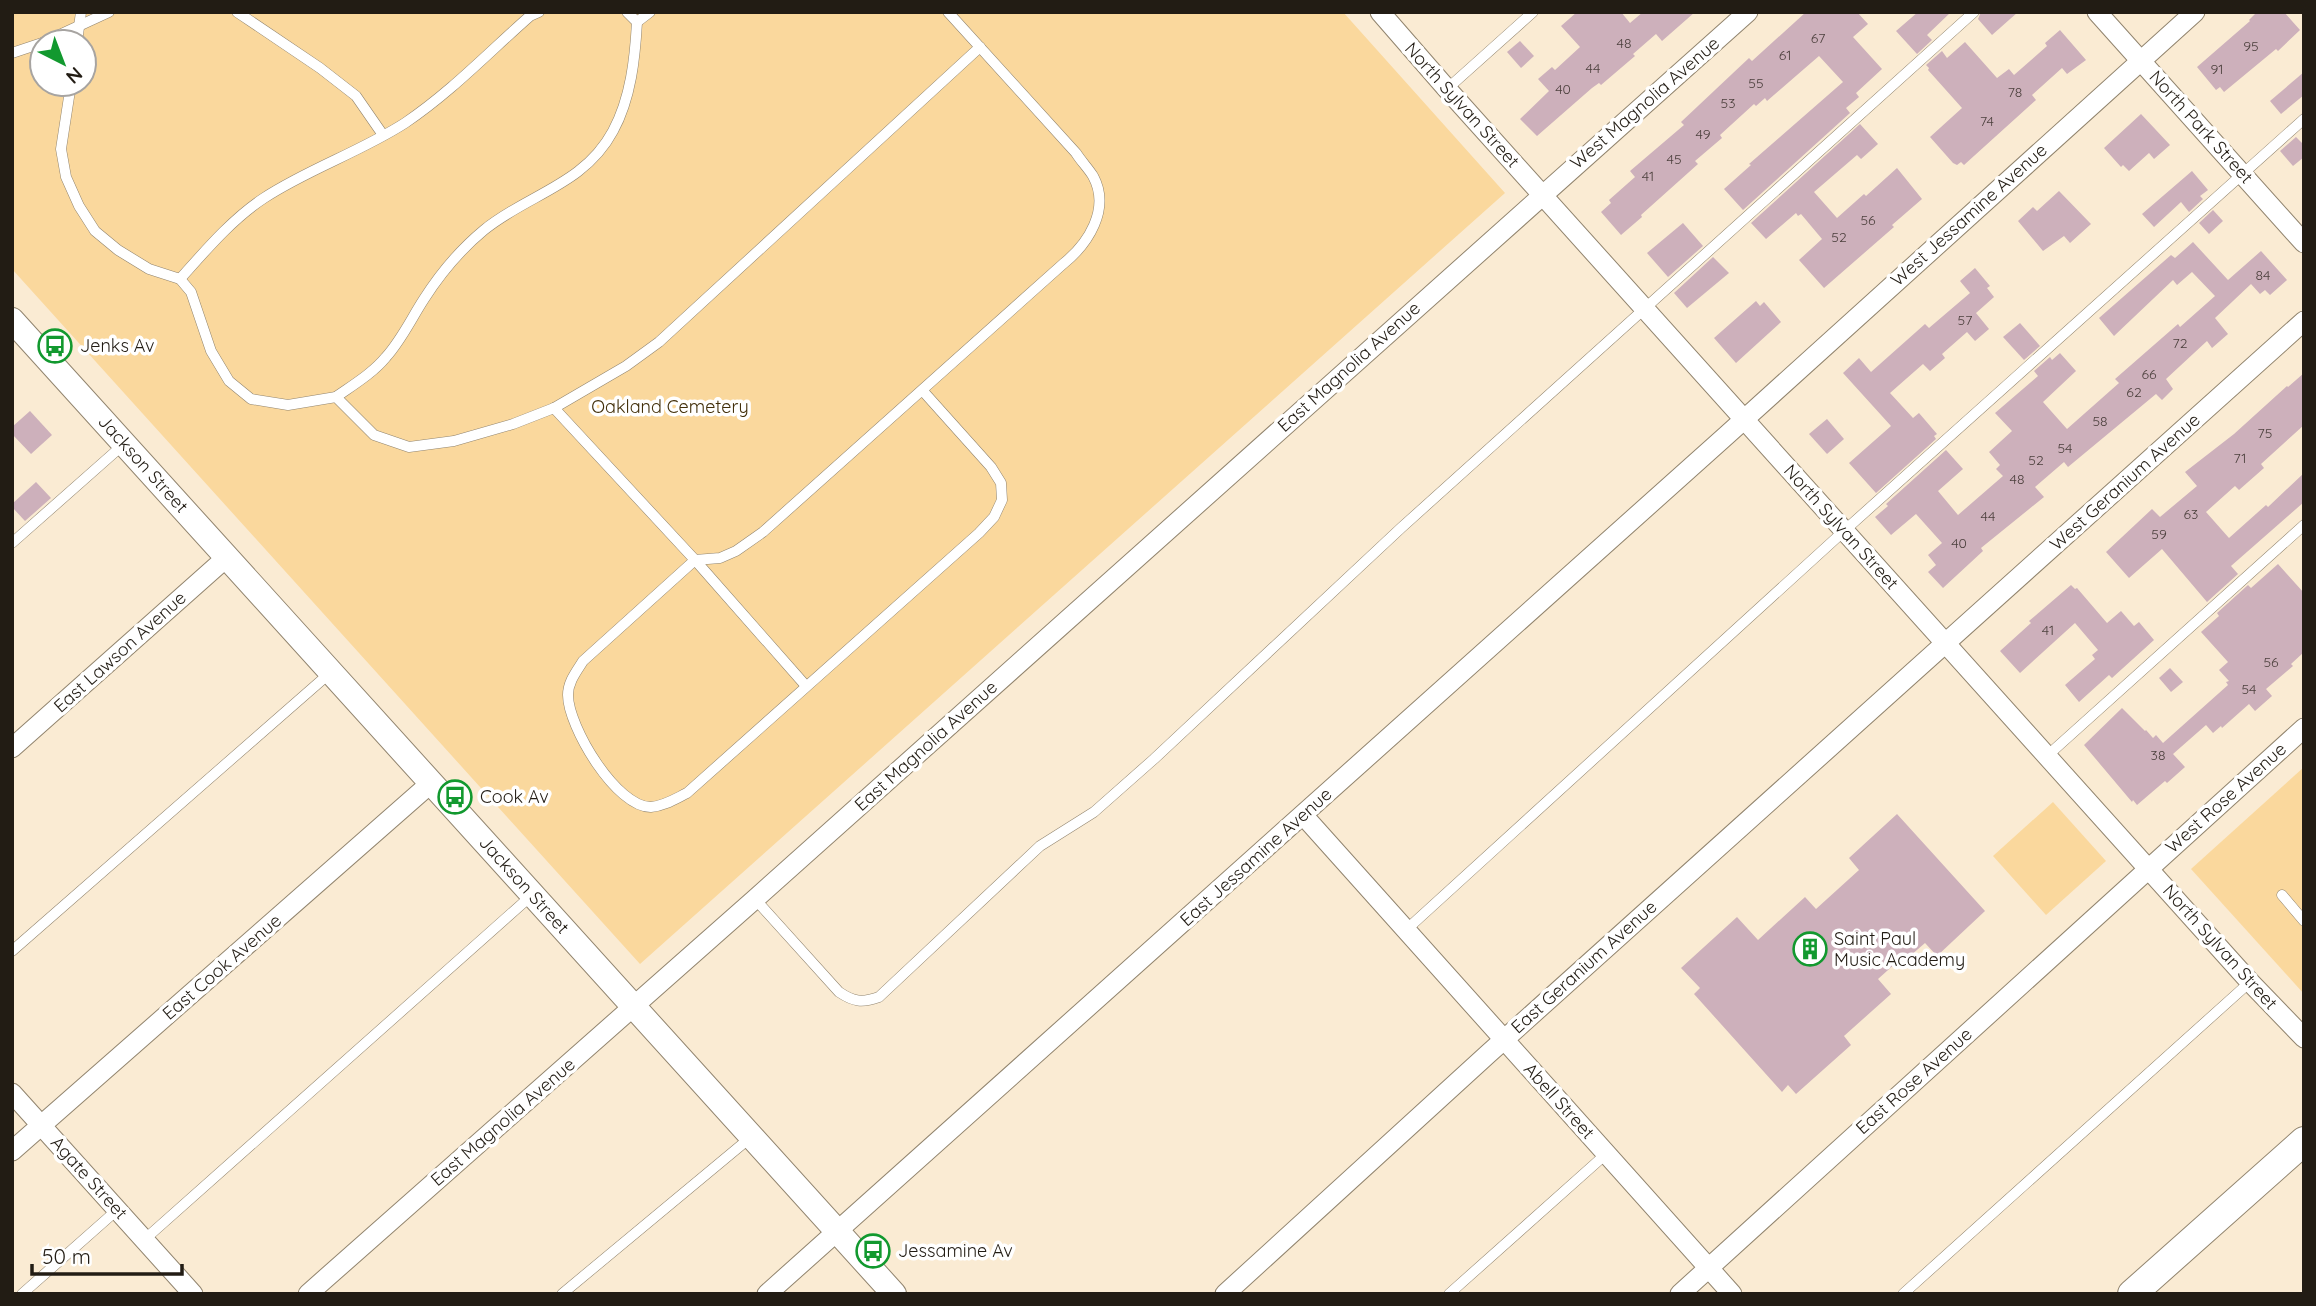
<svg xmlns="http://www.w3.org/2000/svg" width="2316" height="1306" viewBox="0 0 2316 1306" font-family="Quicksand,sans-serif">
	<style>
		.green { fill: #fad89d; fill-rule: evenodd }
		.building { fill: #cdb0bb }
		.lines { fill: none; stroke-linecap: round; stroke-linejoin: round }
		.service-casing { stroke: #91846e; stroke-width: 11 }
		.minor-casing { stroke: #91846e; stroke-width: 21 }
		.tertiary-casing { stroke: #91846e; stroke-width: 26 }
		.secondary-casing { stroke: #91846e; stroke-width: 30 }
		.service { stroke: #fff; stroke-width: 10 }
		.minor { stroke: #fff; stroke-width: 19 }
		.tertiary { stroke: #fff; stroke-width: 24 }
		.secondary { stroke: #fff; stroke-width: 28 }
		.labels { text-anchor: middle; stroke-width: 7; stroke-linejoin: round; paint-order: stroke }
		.number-label { font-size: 14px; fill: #4d413e }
		.street-label { font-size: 18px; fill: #221c14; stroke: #fff }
		.poi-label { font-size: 18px; fill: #221c14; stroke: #fff; text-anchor: start }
		.park-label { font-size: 18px; fill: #412e09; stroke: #fff }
	</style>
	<rect width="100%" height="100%" fill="#faebd3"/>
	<g class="green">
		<path d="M12,12H1343L1505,193L640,964L12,269ZM42,42H84V84H42Z"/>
		<polygon points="2304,767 2304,994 2191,869"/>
		<polygon points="2053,802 2106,861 2046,915 1993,856"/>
	</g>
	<g class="building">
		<polygon points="1577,12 1621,12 1630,23 1643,12 1695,12 1662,41 1656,34 1633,54 1635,56 1601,85 1599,83 1592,88 1537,136 1520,119 1549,91 1538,79 1552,67 1555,70 1580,47 1561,26"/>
		<polygon points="1806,12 1857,12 1868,24 1853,37 1882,69 1856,93 1859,97 1846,108 1850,113 1743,210 1724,189 1751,165 1749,164 1843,82 1819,56 1767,101 1765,98 1756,106 1754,104 1720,135 1722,138 1695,161 1698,164 1641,215 1642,217 1621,235 1601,212 1611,203 1609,200 1635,177 1630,171 1684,125 1681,122 1749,58 1752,61"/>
		<polygon points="1918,12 1951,12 1927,35 1932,40 1917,54 1896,31"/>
		<polygon points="1981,12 2018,12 1992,35 1978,19"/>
		<polygon points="2257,12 2284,12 2300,30 2278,51 2276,49 2224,92 2220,87 2216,90 2197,67 2250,21 2249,20"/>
		<polygon points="2060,30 2086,60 2067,74 2062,68 2032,95 2036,100 1964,165 1961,162 1957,165 1953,163 1930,137 1962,108 1928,70 1929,68 1926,65 1942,51 1947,58 1965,42 1997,78 2009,69 2014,75 2047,46 2045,43"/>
		<polygon points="1520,41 1534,56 1521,68 1507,52"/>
		<polygon points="2304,72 2304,95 2281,114 2270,101"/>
		<polygon points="2141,114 2170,145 2154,159 2149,153 2129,171 2123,165 2121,167 2104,148"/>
		<polygon points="1860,124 1878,144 1861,159 1857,155 1814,192 1837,218 1864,194 1866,196 1897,168 1922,199 1892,225 1894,227 1824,288 1799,260 1822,239 1801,214 1798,216 1796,213 1766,239 1751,223"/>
		<polygon points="2296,137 2304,145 2304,157 2293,166 2280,151"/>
		<polygon points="2192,171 2208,190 2200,196 2203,199 2189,212 2181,202 2154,227 2142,214"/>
		<polygon points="2059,191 2091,224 2070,243 2064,236 2043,251 2018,221 2033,207 2037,211"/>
		<polygon points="2213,210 2223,221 2209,234 2199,223"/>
		<polygon points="1683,223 1703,246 1668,277 1647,253"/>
		<polygon points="2193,242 2228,280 2261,251 2287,280 2270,295 2265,290 2260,294 2251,284 2215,318 2228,334 2212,348 2207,341 2166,379 2173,389 2162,400 2156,394 2068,467 2064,462 2035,487 2044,497 1981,548 1983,551 1943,588 1928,572 1936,565 1928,555 1942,543 1916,514 1891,535 1875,517 1888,506 1886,504 1946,450 1963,469 1938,491 1958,515 2003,476 1996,469 2000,465 1989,452 2012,431 1995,413 2038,376 2034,371 2050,357 2052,360 2060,353 2076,371 2043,402 2067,429 2119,383 2115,379 2178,324 2180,327 2215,296 2192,272 2177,285 2173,280 2114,336 2099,318 2171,255 2175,258"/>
		<polygon points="1713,257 1729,273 1687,308 1674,293"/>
		<polygon points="1975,268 1990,286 1987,288 1994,297 1976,313 1989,329 1975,341 1967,332 1942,354 1945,358 1930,371 1923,364 1890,393 1913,418 1919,413 1937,434 1934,436 1936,439 1876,493 1849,463 1891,426 1843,373 1859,358 1871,372 1925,324 1929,328 1970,293 1960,281"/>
		<polygon points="1756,301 1760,306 1764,302 1781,322 1736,363 1714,338"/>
		<polygon points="2020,323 2040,346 2024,360 2003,337"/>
		<polygon points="2304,373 2304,425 2261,464 2264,468 2239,490 2235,486 2206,512 2229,538 2266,505 2268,507 2304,473 2304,502 2231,566 2238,574 2207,602 2162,549 2129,578 2106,552 2152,509 2160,517 2197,486 2185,472 2234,434 2287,386 2288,387"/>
		<polygon points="30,411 52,435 31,454 12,434 12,427"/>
		<polygon points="1827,419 1844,439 1827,454 1809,434"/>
		<polygon points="36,482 51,498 25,521 12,507 12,504"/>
		<polygon points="2278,564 2304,593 2304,652 2291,664 2293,666 2266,689 2272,696 2255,711 2249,704 2222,728 2221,726 2213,733 2206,725 2173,754 2185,767 2167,783 2165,781 2137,805 2133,800 2132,802 2084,745 2122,708 2145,731 2146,730 2153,738 2156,735 2163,743 2228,685 2226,682 2229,681 2219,670 2228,662 2201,632 2219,616 2217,613 2248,585 2251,588"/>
		<polygon points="2071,585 2075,589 2077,588 2107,623 2121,611 2134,626 2139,622 2154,640 2112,678 2109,675 2079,702 2065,685 2095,659 2092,655 2098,650 2075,623 2020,673 2000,651 2031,623 2029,621"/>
		<polygon points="2170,668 2183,682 2171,692 2159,678"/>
		<polygon points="1897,814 1985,911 1937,956 1925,943 1910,956 1906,954 1878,979 1891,994 1844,1036 1851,1045 1796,1094 1788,1085 1782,1092 1694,994 1700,988 1681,968 1737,917 1758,940 1805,897 1816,909 1859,870 1849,858"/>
	</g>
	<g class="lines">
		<defs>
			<g id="service">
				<polyline points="237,12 320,68 356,96 383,135"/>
				<polyline points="637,22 650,12"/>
				<polyline points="44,42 109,12"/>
				<polyline points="77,42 81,12"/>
				<polyline points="12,53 42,43"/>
				<polyline points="71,84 61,149 66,177 79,206 95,231 118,250 149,269 180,279 191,292 211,351 229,381 251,399 288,405 336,397 374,435 409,447 454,441 513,424 554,408 626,366 659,342 980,47"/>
				<polyline points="1447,89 1533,12"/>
				<path d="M180,279C205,251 232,219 264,198C308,169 360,152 405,123C451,92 489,52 530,16L539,12"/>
				<path d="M922,390L991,467L1001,483L1002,500L994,517L979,533L687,793C675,799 664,806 651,807C617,808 568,727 568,695C568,682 576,672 583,661L695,560L720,558L736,551L763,532L1063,264C1088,244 1111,209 1093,176C1088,168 1081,161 1076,153L948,12"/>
				<path d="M336,397C353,385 373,373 386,357C402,339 411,319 424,299C440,274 461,249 484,230C528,194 584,185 613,131C631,98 635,58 637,22L627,12"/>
				<polyline points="554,408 695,560 806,686"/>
				<polyline points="12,543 124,444"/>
				<polyline points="2047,756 2304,525"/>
				<polyline points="2282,895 2304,921"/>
				<path d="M755,899L839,992C854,1002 862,1003 879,997L1040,846L1094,812L1154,759L1401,528L1974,12"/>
				<polyline points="1406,930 1844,531 2304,119"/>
				<polyline points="12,951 331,672"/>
				<polyline points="144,1240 532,895"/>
				<polyline points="22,1294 117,1210"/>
				<polyline points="562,1294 751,1137"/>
				<polyline points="1449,1294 1606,1154"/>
				<polyline points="1903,1294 2250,982"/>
			</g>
			<g id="minor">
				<polyline points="1380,12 1447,89 2250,982 2304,1038"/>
				<polyline points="2097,12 2304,243"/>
				<polyline points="12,748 227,557"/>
				<polyline points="1303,815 1732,1294"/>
				<polyline points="12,1093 193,1294"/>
				<polyline points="12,1151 431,783"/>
				<polyline points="308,1294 755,899 1748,12"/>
				<polyline points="767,1294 1728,434 2195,12"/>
				<polyline points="1225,1294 1488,1054 2304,321"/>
				<polyline points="1680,1294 2304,728"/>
			</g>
			<polyline id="tertiary" points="12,320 894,1294"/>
			<polyline id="secondary" points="2132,1294 2304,1141"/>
		</defs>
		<use href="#service" class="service-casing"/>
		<use href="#minor" class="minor-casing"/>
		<use href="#tertiary" class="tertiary-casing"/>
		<use href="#secondary" class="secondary-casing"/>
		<use href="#service" class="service"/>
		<use href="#minor" class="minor"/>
		<use href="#tertiary" class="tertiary"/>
		<use href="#secondary" class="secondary"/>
	</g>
	<defs>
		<symbol id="bus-ring" viewBox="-11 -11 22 22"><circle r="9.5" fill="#fff" stroke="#12992f" stroke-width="1.5"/><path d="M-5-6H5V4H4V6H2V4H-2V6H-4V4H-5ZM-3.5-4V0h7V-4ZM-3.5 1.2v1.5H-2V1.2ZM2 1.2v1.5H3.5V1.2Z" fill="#12992f"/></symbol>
		<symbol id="building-ring" viewBox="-11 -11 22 22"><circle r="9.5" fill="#fff" stroke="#12992f" stroke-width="1.5"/><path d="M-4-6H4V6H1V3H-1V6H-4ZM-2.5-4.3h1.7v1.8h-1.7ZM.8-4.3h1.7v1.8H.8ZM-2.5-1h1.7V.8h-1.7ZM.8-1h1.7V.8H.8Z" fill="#12992f"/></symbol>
	</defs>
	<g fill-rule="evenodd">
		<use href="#bus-ring" x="36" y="327" width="38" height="38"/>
		<use href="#bus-ring" x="436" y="778" width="38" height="38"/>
		<use href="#building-ring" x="1791" y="930" width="38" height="38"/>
		<use href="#bus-ring" x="854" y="1232" width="38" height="38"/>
	</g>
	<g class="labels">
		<g class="number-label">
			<text x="1818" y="43">67</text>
			<text x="1624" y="48">48</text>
			<text x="2251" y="51">95</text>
			<text x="1785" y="60">61</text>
			<text x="1593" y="73">44</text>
			<text x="2217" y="74">91</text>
			<text x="1756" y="88">55</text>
			<text x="1563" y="94">40</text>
			<text x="2015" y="97">78</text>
			<text x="1728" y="108">53</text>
			<text x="1987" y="126">74</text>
			<text x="1703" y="139">49</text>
			<text x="1674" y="164">45</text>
			<text x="1648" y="181">41</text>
			<text x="1868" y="225">56</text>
			<text x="1839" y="242">52</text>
			<text x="2263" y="280">84</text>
			<text x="1965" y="325">57</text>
			<text x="2180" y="348">72</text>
			<text x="2149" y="379">66</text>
			<text x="2134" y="397">62</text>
			<text x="2100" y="426">58</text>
			<text x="2265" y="438">75</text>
			<text x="2065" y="453">54</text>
			<text x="2240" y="463">71</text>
			<text x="2036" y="465">52</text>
			<text x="2017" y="484">48</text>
			<text x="2191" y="519">63</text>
			<text x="1988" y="521">44</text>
			<text x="2159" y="539">59</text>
			<text x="1959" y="548">40</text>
			<text x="2048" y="635">41</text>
			<text x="2271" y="667">56</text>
			<text x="2249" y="694">54</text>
			<text x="2158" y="760">38</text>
		</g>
		<g class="street-label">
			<text transform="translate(1645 103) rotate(-41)" y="6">West Magnolia Avenue</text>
			<text transform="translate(1462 105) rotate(48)" y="6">North Sylvan Street</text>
			<text transform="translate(2201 127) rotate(48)" y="6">North Park Street</text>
			<text transform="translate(1969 215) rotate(-42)" y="6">West Jessamine Avenue</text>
			<text transform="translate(1349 367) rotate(-42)" y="6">East Magnolia Avenue</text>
			<text transform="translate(143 464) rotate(48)" y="6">Jackson Street</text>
			<text transform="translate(2125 482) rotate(-42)" y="6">West Geranium Avenue</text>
			<text transform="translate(1841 527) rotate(48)" y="6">North Sylvan Street</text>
			<text transform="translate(120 652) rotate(-42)" y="6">East Lawson Avenue</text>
			<text transform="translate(926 746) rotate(-42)" y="6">East Magnolia Avenue</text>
			<text transform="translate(2226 798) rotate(-42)" y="6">West Rose Avenue</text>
			<text transform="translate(1256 857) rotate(-42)" y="6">East Jessamine Avenue</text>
			<text transform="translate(524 885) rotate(48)" y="6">Jackson Street</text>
			<text transform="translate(2220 947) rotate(48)" y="6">North Sylvan Street</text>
			<text transform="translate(222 967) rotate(-41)" y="6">East Cook Avenue</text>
			<text transform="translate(1584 967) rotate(-42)" y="6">East Geranium Avenue</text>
			<text transform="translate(1914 1081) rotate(-42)" y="6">East Rose Avenue</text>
			<text transform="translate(1559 1101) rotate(48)" y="6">Abell Street</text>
			<text transform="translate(503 1122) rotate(-41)" y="6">East Magnolia Avenue</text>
			<text transform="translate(89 1178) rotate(48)" y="6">Agate Street</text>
		</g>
		<g class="poi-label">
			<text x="80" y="352">Jenks Av</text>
			<text x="480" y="803">Cook Av</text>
			<text x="1834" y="945">Saint Paul<tspan x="1834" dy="21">Music Academy</tspan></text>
			<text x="898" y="1257">Jessamine Av</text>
		</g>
		<g class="park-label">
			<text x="670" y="413">Oakland Cemetery</text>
		</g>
	</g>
	<rect width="2316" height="1306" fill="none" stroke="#221c14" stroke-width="28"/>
	<g transform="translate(63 63) rotate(138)"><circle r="33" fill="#ffffff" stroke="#a7a4a1" stroke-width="2"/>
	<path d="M0-5L12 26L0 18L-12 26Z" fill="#12992f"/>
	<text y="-10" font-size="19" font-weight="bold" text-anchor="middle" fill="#221c14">N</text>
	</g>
	<path d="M32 1264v10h150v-10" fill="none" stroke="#221c14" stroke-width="3.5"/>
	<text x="42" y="1264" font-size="21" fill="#221c14" stroke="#ffffff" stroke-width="5" paint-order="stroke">50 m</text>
</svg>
